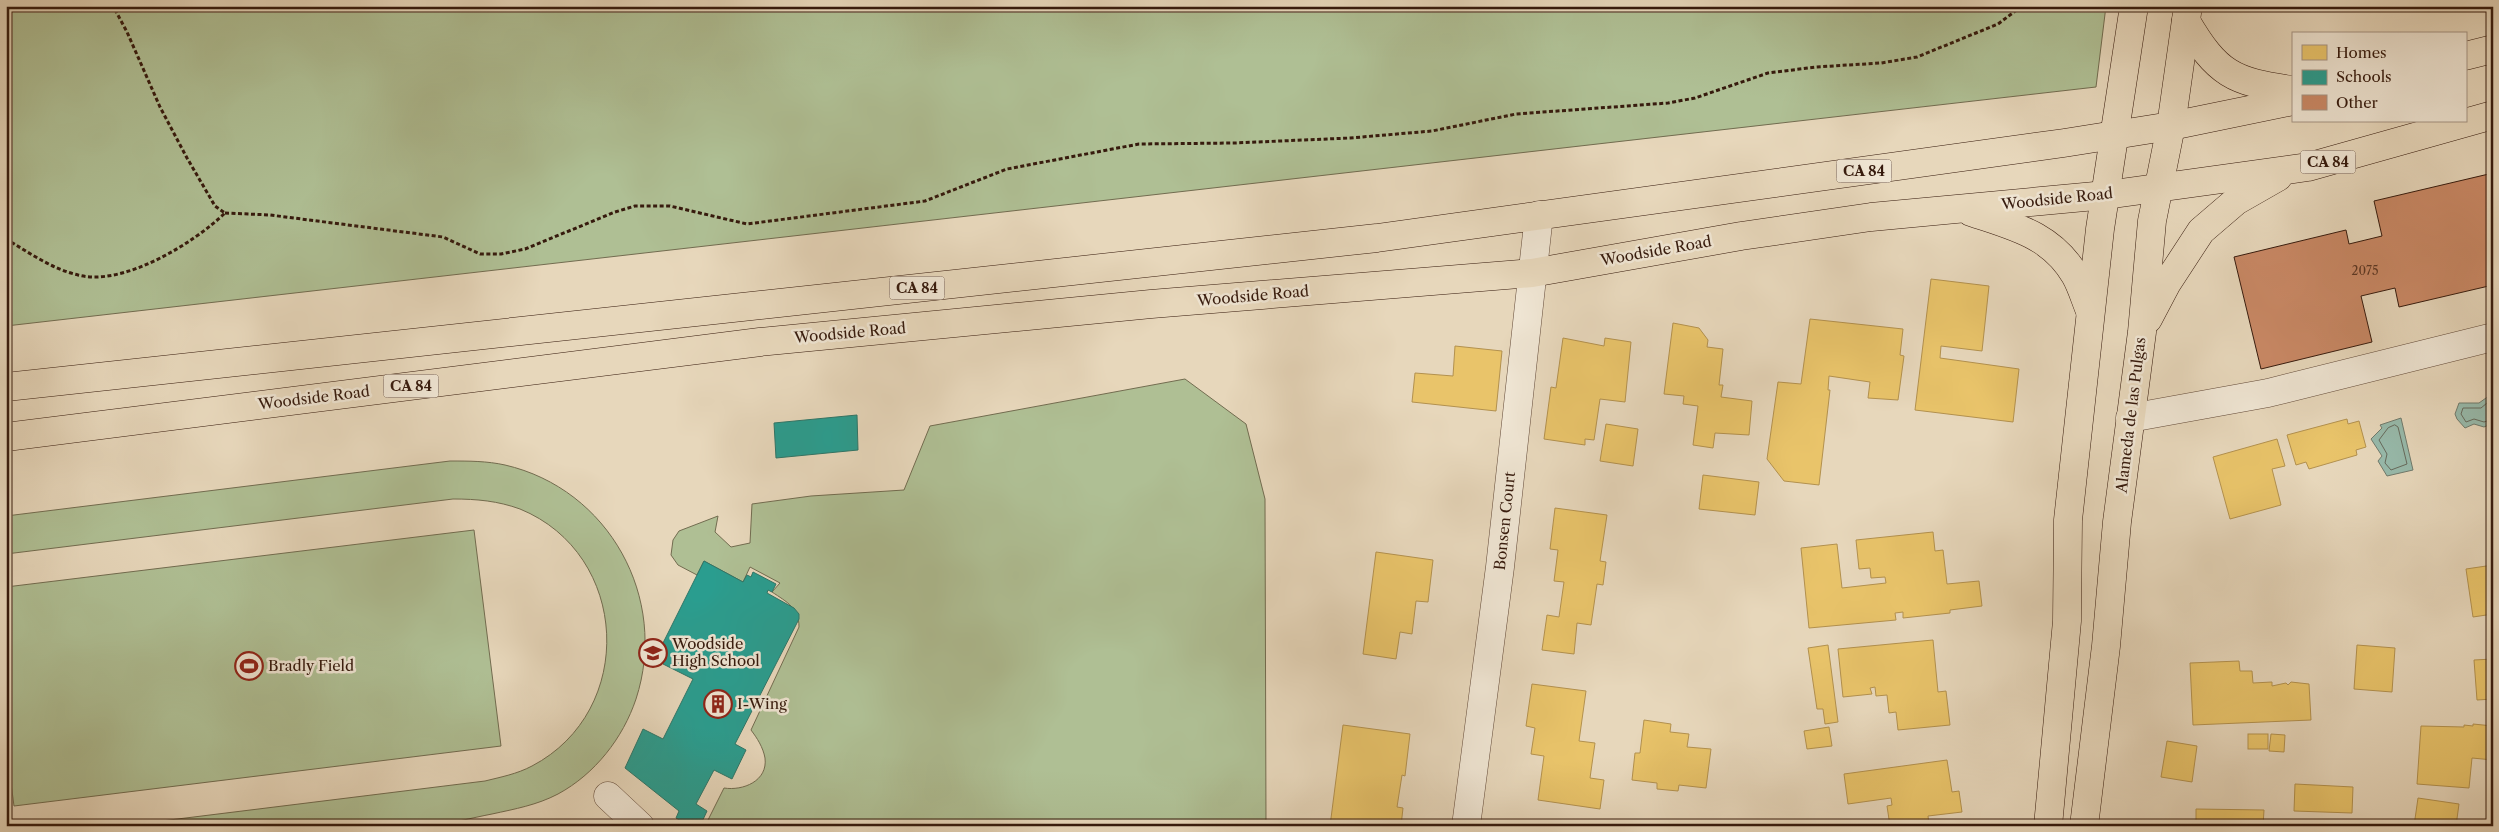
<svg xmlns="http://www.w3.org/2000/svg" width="2499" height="832" viewBox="0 0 2499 832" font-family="'Libre Caslon Text',serif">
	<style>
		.green { fill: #afbf94; stroke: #726c50 }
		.water { fill: #97baab; stroke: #707a6c }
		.homes { fill: #e9c46a; stroke: #b3914e }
		.schools { fill: #2a9d8f; stroke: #2e7668 }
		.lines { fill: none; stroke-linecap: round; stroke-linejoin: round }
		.shore { stroke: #666a5c; stroke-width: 1 }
		.building { fill: #c98865; stroke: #361a0d }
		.minor-casing { stroke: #624938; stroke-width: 29 }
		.major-casing { stroke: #361a0d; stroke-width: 29 }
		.path { stroke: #361a0d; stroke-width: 3; stroke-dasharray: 4 2.5; stroke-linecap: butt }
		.minor { stroke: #efe5d3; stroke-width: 28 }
		.major { stroke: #e7d7bb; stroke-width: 28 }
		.labels { text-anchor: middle; stroke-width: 5; stroke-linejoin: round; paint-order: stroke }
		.number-label { font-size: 12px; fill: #5b3623 }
		.shield { fill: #efe5d3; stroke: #6e5748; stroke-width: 1 }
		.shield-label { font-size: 14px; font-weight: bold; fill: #361a0d }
		.street-label { font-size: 15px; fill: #361a0d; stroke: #efe5d3 }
		.poi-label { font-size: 15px; fill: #361a0d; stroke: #efe5d3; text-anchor: start }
	</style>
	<rect width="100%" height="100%" fill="#e7d7bb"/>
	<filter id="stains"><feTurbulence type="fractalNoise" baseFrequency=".004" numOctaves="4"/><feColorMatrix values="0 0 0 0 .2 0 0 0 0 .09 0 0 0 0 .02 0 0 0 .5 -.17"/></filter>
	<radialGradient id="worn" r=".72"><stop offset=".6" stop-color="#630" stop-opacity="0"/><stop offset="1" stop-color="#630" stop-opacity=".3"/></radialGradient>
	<g class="green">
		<polygon points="6,6 2106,6 2096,87 6,326"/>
		<path d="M1185,379L1246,424L1265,499L1266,826H705L724,788C743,791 768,781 765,758C763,747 757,738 751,730L799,627C799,608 787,602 772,592L780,583L750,567L743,582L704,561L697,575L678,565L671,555L673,540L679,531L718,516L715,532L731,547L750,543L752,504L811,496L904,490L930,426Z"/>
		<path d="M450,461C469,461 487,461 505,465C609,489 669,598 636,699C623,738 595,774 558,794C537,805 515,809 492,814C471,818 449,824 428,826C390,829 350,826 312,826C248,826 185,826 121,826L485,781C501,777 517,774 532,766C637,711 630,554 520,509C498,501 477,499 453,499L6,554V516Z"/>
		<polygon points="474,530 501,746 14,806 6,745 6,587"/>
	</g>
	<g class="water">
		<polygon points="2493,393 2491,424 2484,427 2474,424 2465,428 2457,419 2455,414 2459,403 2479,403"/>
		<polygon points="2401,418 2413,470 2387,476 2378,461 2382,456 2371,439 2382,428 2380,425"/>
	</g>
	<g class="homes">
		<polygon points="1931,279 1989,286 1982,351 1941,346 1940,358 2019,369 2013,422 1915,410"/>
		<polygon points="1810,319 1903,329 1900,355 1904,356 1898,400 1868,398 1870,382 1829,376 1828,390 1830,390 1819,485 1784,481 1767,459 1778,382 1801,384"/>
		<polygon points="1673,323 1699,328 1708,340 1707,347 1723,349 1719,385 1723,385 1721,397 1752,401 1749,435 1715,433 1713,448 1693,445 1698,406 1683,404 1684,396 1664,394"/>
		<polygon points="1563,338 1604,346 1605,338 1631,342 1625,402 1600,399 1594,440 1585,439 1585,445 1544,439 1551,387 1556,388"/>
		<polygon points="1455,346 1502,351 1496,411 1412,402 1415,373 1453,376"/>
		<polygon points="2347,419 2348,424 2359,421 2366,447 2356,450 2357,455 2309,469 2306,462 2296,465 2287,435"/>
		<polygon points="1606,424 1638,429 1633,466 1600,461"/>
		<polygon points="2277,439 2285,466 2272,469 2281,505 2230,519 2213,457"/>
		<polygon points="1703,475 1759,482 1755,515 1699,509"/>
		<polygon points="1555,508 1607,515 1600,561 1606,562 1603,585 1597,584 1591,625 1577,623 1574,654 1542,650 1547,615 1559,617 1564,582 1554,581 1558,550 1550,549"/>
		<polygon points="1933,532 1935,551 1943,550 1947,584 1979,581 1982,606 1950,610 1950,613 1903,618 1903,612 1895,613 1896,620 1809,628 1801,548 1837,544 1842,588 1886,583 1885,577 1871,578 1870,568 1859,569 1856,540"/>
		<polygon points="1376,552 1433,560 1428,602 1416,601 1412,634 1400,632 1396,659 1363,654"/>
		<polygon points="2493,565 2493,614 2473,617 2466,569"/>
		<polygon points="1933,640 1938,692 1946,691 1950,725 1898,730 1896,712 1889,713 1887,695 1876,696 1875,687 1870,688 1872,694 1843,697 1838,649"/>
		<polygon points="1828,645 1838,722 1825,724 1823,709 1817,709 1808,648"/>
		<polygon points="2357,645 2395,648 2392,692 2354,689"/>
		<polygon points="2493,659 2493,699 2477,700 2474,660"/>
		<polygon points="2239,661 2240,671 2252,671 2253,683 2272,682 2272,686 2286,683 2288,685 2291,682 2309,684 2311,720 2193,725 2190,663"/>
		<polygon points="1532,684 1586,691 1579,741 1595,743 1590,778 1604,780 1600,809 1538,800 1544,756 1531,754 1535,728 1526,726"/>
		<polygon points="1644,720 1671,724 1670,732 1689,734 1687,747 1711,749 1706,788 1679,785 1678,791 1657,789 1657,783 1632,780 1635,753 1640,753"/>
		<polygon points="2473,724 2493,726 2493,760 2472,758 2469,788 2417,784 2421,726 2464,727 2464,725 2473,726"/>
		<polygon points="1343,725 1410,734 1405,776 1402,775 1397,807 1403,808 1401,826 1330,826"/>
		<polygon points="1829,727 1832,746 1807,749 1804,731"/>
		<rect x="2248" y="734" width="20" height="15"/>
		<polygon points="2271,734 2285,735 2284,752 2269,751"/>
		<polygon points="2167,741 2197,746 2192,782 2161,777"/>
		<polygon points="1947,760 1952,792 1959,791 1962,812 1928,816 1929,825 1890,826 1887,806 1892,805 1891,798 1848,804 1844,774"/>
		<polygon points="2295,784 2353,787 2352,813 2294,811"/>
		<polygon points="2418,798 2459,804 2456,826 2414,826"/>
		<polygon points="2196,809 2264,810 2263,826 2196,826"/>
	</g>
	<g class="schools">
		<polygon points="857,415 858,450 776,458 774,423"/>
		<polygon points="704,561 743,582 747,575 751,577 753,572 776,584 772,592 768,590 767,593 794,608 799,614 799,619 735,744 746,750 732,779 714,770 696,804 707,811 700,826 689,826 676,818 679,811 625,768 643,729 663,739 693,679 663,664 658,653"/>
	</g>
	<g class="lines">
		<g class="shore">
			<polyline points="2493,398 2481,408 2463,408 2461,414 2466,422 2474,419 2484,422 2493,419"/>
			<polygon points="2395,425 2398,427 2407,464 2391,470 2385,463 2387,454 2379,440 2388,428"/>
		</g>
	</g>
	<polygon class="building" points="2493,173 2493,285 2399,307 2395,288 2361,296 2372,342 2261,369 2234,257 2346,230 2349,244 2382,236 2374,201"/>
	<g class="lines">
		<defs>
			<g id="minor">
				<polyline points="2130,418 2268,393 2493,337"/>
				<polyline points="608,796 640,826"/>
				<polyline points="1466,826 1500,567 1539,215"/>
			</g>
			<g id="major">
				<path d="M2186,21C2217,74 2233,82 2293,90"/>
				<polyline points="2465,56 2493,49"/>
				<path d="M1971,212C2012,226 2051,234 2075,275C2081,285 2085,299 2090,311"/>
				<polyline points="2148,319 2167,283 2201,231 2236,201 2278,177"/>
				<polyline points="6,387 1377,238 2064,143 2171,126 2293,101"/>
				<polyline points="6,437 760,342 1151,304 1532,273 1741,236 1871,217 2106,195 2308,167 2493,115"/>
				<polyline points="2048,826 2067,621 2068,520 2100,229 2134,6"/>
				<polyline points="2084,826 2106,646 2117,522 2142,332 2152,221 2171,126 2188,6"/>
			</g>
		</defs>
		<use href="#minor" class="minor-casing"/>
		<use href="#major" class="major-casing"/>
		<g class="path">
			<polyline points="225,213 270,215 443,237 480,254 501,254 525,249 615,212 635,206 670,206 747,224 925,201 1007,169 1139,144 1234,143 1350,138 1432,131 1516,114 1668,103 1695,98 1768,73 1816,67 1881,63 1917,57 1998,24 2022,6"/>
			<path d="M6,239C28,252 52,269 78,275C123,287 194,243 225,213L215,206L187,158L160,107L127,32L113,6"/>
		</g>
		<use href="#minor" class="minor"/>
		<use href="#major" class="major"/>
	</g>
	<defs>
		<symbol id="school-ring" viewBox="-11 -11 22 22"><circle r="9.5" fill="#efe5d3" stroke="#8f2418" stroke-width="1.5"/><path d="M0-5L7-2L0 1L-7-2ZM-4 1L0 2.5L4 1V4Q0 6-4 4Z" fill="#8f2418"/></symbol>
		<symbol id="stadium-ring" viewBox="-11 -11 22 22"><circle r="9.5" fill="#efe5d3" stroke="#8f2418" stroke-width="1.5"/><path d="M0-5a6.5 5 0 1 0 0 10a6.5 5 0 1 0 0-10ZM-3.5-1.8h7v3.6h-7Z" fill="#8f2418"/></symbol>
		<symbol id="building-ring" viewBox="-11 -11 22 22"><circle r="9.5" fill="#efe5d3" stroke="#8f2418" stroke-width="1.5"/><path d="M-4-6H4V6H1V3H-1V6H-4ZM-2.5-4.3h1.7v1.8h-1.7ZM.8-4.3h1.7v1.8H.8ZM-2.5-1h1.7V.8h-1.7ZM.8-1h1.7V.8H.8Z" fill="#8f2418"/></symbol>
	</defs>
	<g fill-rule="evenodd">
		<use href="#school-ring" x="637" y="637" width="32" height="32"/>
		<use href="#stadium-ring" x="233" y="650" width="32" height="32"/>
		<use href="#building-ring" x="702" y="688" width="32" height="32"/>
	</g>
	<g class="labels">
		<g class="number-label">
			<text x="2365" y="275">2075</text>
		</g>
		<g class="shield">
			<rect x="2300.5" y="150.5" width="55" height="23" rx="4"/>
			<rect x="1836.5" y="159.5" width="55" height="23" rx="4"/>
			<rect x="889.5" y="276.5" width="55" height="23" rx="4"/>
			<rect x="383.5" y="374.5" width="55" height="23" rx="4"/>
		</g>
		<g class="shield-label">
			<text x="2328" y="167">CA 84</text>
			<text x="1864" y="176">CA 84</text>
			<text x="917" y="293">CA 84</text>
			<text x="411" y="391">CA 84</text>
		</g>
		<g class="street-label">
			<text transform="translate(2057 199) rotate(-6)" y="5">Woodside Road</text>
			<text transform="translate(1656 251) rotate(-10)" y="5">Woodside Road</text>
			<text transform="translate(1253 296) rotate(-5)" y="5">Woodside Road</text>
			<text transform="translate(850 333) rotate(-5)" y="5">Woodside Road</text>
			<text transform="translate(314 398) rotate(-7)" y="5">Woodside Road</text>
			<text transform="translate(2131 415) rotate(-83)" y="5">Alameda de las Pulgas</text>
			<text transform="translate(1505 521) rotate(-84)" y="5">Bonsen Court</text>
		</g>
		<g class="poi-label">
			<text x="672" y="649">Woodside<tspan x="672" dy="17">High School</tspan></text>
			<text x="268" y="671">Bradly Field</text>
			<text x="737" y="709">I-Wing</text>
		</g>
	</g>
	<rect width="2499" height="832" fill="none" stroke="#e7d7bb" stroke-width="25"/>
	<rect x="8" y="8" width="2484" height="817" fill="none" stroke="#361a0d" stroke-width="2.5"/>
	<rect x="12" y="12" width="2474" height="807" fill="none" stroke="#361a0d"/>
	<rect x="2292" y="32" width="175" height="90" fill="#efe5d3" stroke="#a59484"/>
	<rect x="2302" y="45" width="25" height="15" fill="#e9c46a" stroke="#a59484"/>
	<text x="2336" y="58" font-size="15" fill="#361a0d">Homes</text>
	<rect x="2302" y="70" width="25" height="15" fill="#2a9d8f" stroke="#a59484"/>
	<text x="2336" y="82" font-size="15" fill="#361a0d">Schools</text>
	<rect x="2302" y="95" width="25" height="15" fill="#c98865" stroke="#a59484"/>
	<text x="2336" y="108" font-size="15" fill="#361a0d">Other</text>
	<rect width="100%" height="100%" filter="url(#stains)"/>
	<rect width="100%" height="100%" fill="url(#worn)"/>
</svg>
